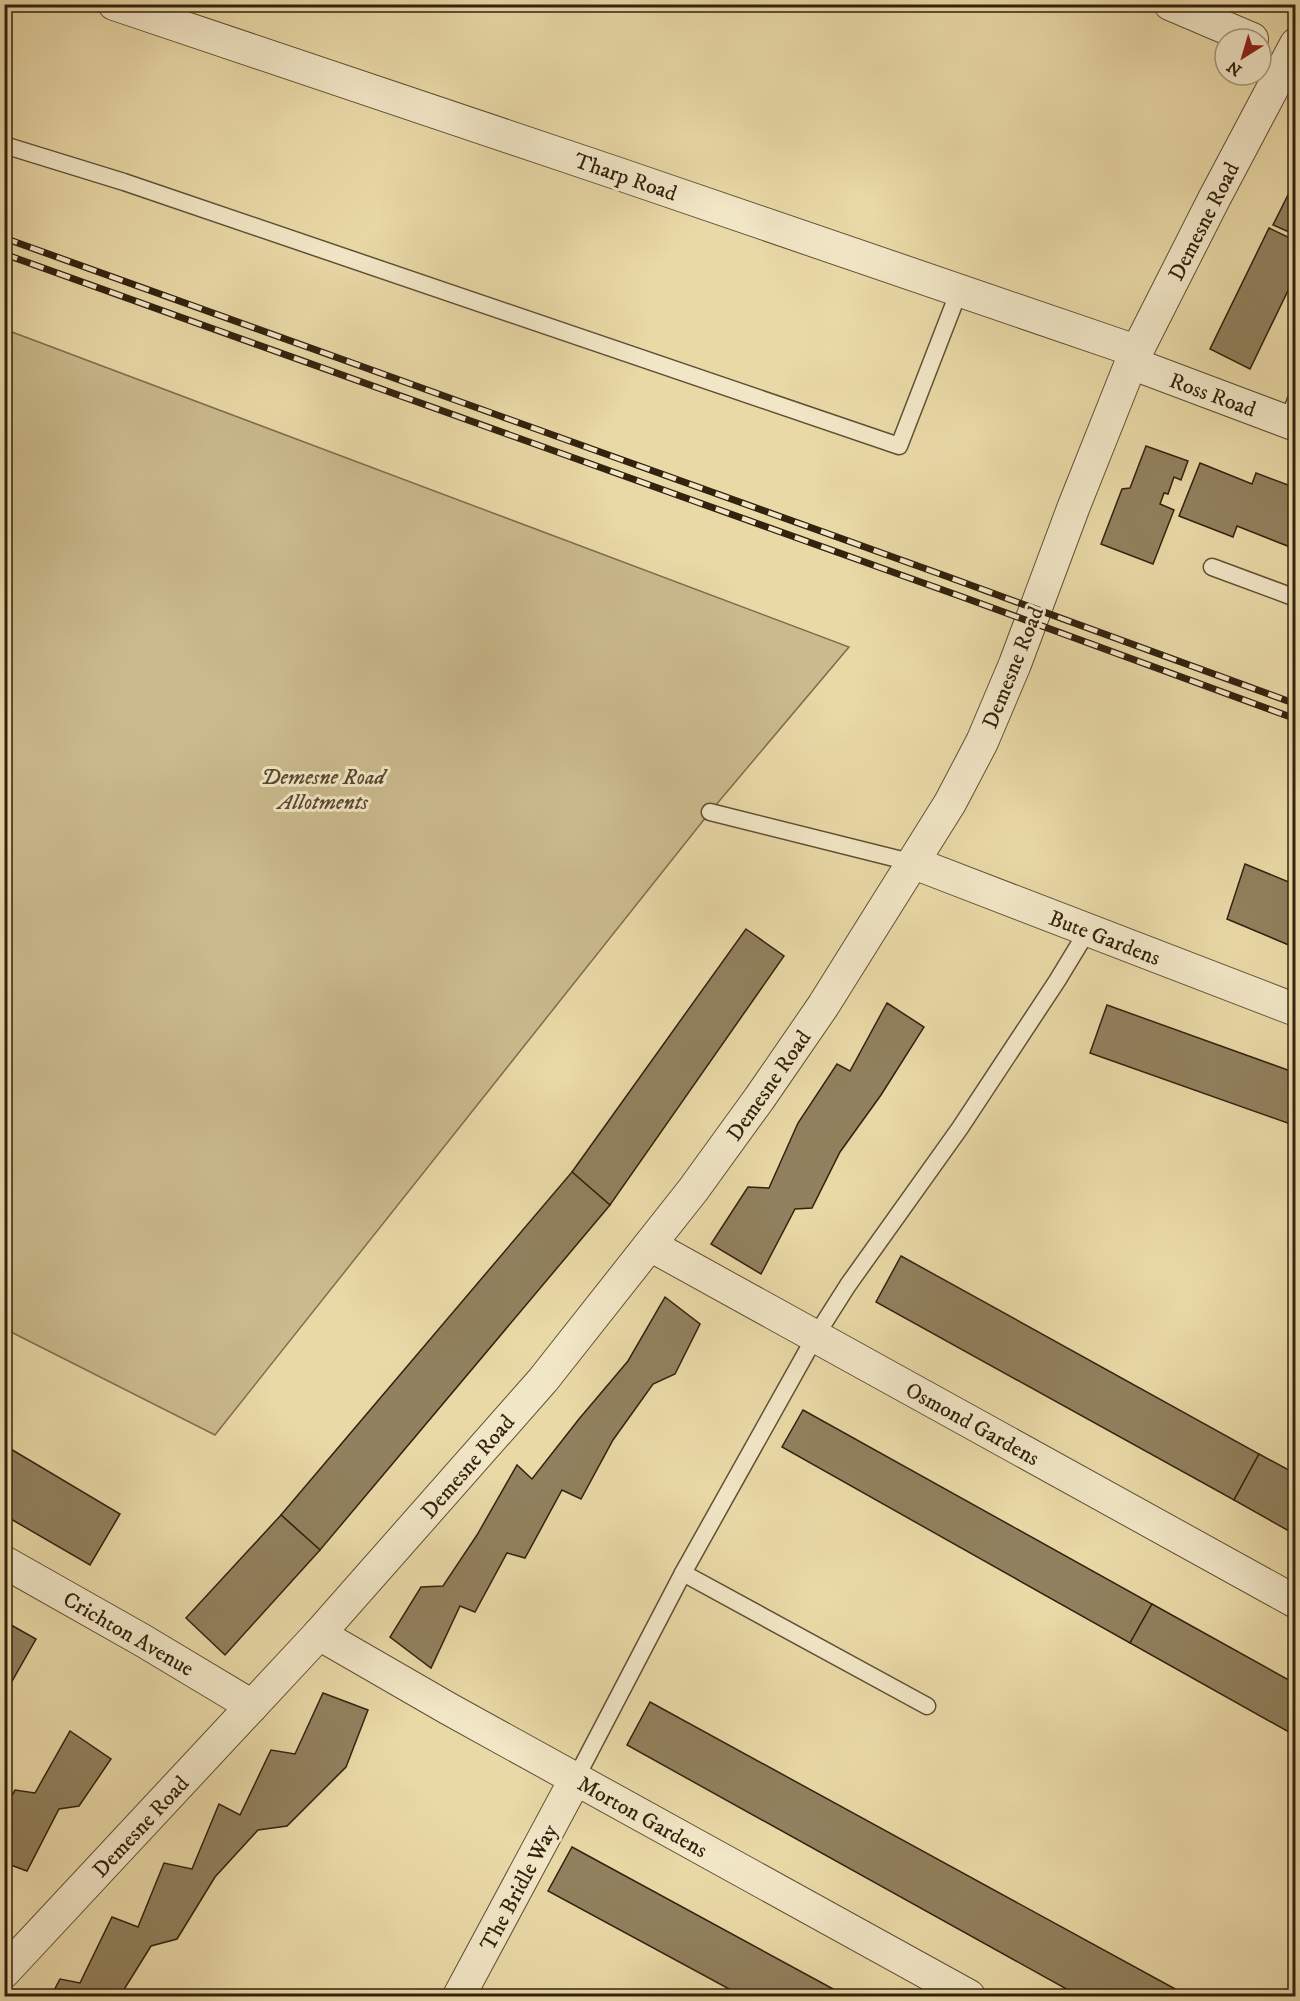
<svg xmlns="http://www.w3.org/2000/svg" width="1300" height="2001" viewBox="0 0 1300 2001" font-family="'IM FELL DW Pica',serif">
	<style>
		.green { fill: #caba8d; stroke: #7e6e4e; stroke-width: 1.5 }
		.building { fill: #91815e; stroke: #32220e; stroke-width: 1.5 }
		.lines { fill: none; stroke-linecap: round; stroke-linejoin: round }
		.lane-casing { stroke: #605034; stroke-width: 19 }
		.street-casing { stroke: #605034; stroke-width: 34 }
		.lane { stroke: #f1e6c6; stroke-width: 16 }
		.street { stroke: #f1e6c6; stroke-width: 32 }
		.rail-casing { stroke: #32220e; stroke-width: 7 }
		.rail { stroke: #f1e6c6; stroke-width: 4.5; stroke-dasharray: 14; stroke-linecap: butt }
		.labels { text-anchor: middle; stroke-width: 6; stroke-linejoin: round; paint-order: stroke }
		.street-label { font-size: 22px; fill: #32220e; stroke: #f1e6c6 }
		.park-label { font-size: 22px; font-style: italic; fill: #58482e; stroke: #f1e6c6 }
	</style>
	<rect width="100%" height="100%" fill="#e9d9a7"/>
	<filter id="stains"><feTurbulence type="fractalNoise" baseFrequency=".00333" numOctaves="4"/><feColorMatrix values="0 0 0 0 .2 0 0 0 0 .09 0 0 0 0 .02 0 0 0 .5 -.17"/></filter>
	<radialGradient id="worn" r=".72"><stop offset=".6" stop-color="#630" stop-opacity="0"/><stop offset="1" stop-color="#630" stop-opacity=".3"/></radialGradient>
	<polygon class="green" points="4,329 849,647 710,812 215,1435 5,1329"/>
	<g class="building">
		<polygon points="1296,179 1296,235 1273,225"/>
		<polygon points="1269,228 1296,241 1296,274 1250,369 1210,349"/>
		<polygon points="1146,446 1188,461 1181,480 1174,477 1168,494 1164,493 1160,504 1174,510 1153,564 1101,544 1122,489 1130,488"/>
		<polygon points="1200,463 1252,484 1256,473 1296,488 1296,533 1290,547 1237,526 1233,537 1179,516"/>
		<polygon points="1245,864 1296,885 1296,948 1227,919"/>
		<polygon points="746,929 784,956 610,1205 572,1172"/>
		<polygon points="887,1003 924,1027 881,1095 840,1152 812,1208 795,1209 761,1274 711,1244 748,1187 769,1188 798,1123 837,1064 850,1071"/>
		<polygon points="1107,1005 1296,1073 1296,1126 1090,1053"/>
		<polygon points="572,1172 610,1205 320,1550 281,1515"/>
		<polygon points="901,1256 1259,1454 1234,1500 876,1302"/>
		<polygon points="665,1297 700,1324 675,1374 653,1384 613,1440 581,1499 562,1490 525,1558 507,1553 475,1612 460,1606 431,1668 390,1637 421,1587 443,1586 477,1535 517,1465 532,1479 579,1419 628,1361"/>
		<polygon points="803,1410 1152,1604 1130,1643 782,1447"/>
		<polygon points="4,1445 120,1514 90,1565 4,1515"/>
		<polygon points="1259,1454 1296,1474 1296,1535 1234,1500"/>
		<polygon points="281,1515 320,1550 225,1655 186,1618"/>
		<polygon points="1152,1604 1296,1684 1296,1736 1130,1643"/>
		<polygon points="4,1621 36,1639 11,1683 4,1679"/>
		<polygon points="323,1693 368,1710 346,1767 287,1826 258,1830 215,1877 177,1939 151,1946 120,1996 51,1996 60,1979 80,1983 112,1917 138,1927 164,1863 192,1869 219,1804 240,1815 271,1750 295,1754"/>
		<polygon points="650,1702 1188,1996 1079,1996 627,1745"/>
		<polygon points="70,1731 111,1759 79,1806 59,1809 27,1871 8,1864 4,1870 4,1809 15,1790 35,1793"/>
		<polygon points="572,1847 846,1996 742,1996 548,1891"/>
	</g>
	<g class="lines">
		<defs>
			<g id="lane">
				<polyline points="4,145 124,182 899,446 959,291"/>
				<polyline points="1287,422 1296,400"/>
				<polyline points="1212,567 1293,597 1296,591"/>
				<polyline points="710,812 914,863"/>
				<polyline points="683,1573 927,1706"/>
				<polyline points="576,1778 683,1573 815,1337 848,1285 960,1128 1057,981 1088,930"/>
			</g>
			<g id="street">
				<polyline points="114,4 619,174 1136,351"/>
				<polyline points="1170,4 1252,39"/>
				<polyline points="1131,363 1296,425"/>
				<polyline points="914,863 1296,1010"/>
				<polyline points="650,1245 1296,1602"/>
				<polyline points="4,1562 142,1640 252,1706"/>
				<polyline points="319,1634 449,1709 969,1996"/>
				<polyline points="4,1972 319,1634 543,1380 693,1190 759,1099 823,1006 950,803 982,742 1015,664 1074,506 1131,363 1214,199 1296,44"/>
				<polyline points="459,1996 576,1778"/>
			</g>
		</defs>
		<use href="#lane" class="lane-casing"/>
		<use href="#street" class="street-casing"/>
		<use href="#lane" class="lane"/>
		<use href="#street" class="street"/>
		<defs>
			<g id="rail">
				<polyline points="4,238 943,575 1296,704"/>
				<polyline points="4,254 968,599 1296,719"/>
			</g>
		</defs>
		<use href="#rail" class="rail-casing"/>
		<use href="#rail" class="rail"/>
	</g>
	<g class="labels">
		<g class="street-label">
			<text transform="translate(626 176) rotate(19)" y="8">Tharp Road</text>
			<text transform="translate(1203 221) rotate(-63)" y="8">Demesne Road</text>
			<text transform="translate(1213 394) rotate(20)" y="8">Ross Road</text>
			<text transform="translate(1012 667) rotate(-68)" y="8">Demesne Road</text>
			<text transform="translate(1105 937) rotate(21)" y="8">Bute Gardens</text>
			<text transform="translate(768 1085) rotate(-55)" y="8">Demesne Road</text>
			<text transform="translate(973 1423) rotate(29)" y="8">Osmond Gardens</text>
			<text transform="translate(467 1466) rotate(-49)" y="8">Demesne Road</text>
			<text transform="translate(129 1633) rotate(30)" y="8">Crichton Avenue</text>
			<text transform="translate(643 1816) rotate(29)" y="8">Morton Gardens</text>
			<text transform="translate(140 1826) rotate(-47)" y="8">Demesne Road</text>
			<text transform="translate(518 1887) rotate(-62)" y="8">The Bridle Way</text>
		</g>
		<g class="park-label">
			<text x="323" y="784">Demesne Road<tspan x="323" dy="25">Allotments</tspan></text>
		</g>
	</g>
	<rect width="1300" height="2001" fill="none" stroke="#e9d9a7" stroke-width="24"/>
	<rect x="6" y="6" width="1288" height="1989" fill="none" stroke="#32220e" stroke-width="3"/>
	<rect x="12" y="12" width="1276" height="1977" fill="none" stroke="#32220e" stroke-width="1.5"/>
	<g transform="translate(1243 57) rotate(217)"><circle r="28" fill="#f1e6c6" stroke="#a5987c" stroke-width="1.5"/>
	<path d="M0-4.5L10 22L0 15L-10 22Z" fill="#8f2418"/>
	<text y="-9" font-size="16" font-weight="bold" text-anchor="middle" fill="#32220e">N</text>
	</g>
	<rect width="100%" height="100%" filter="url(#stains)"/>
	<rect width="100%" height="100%" fill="url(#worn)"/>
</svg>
